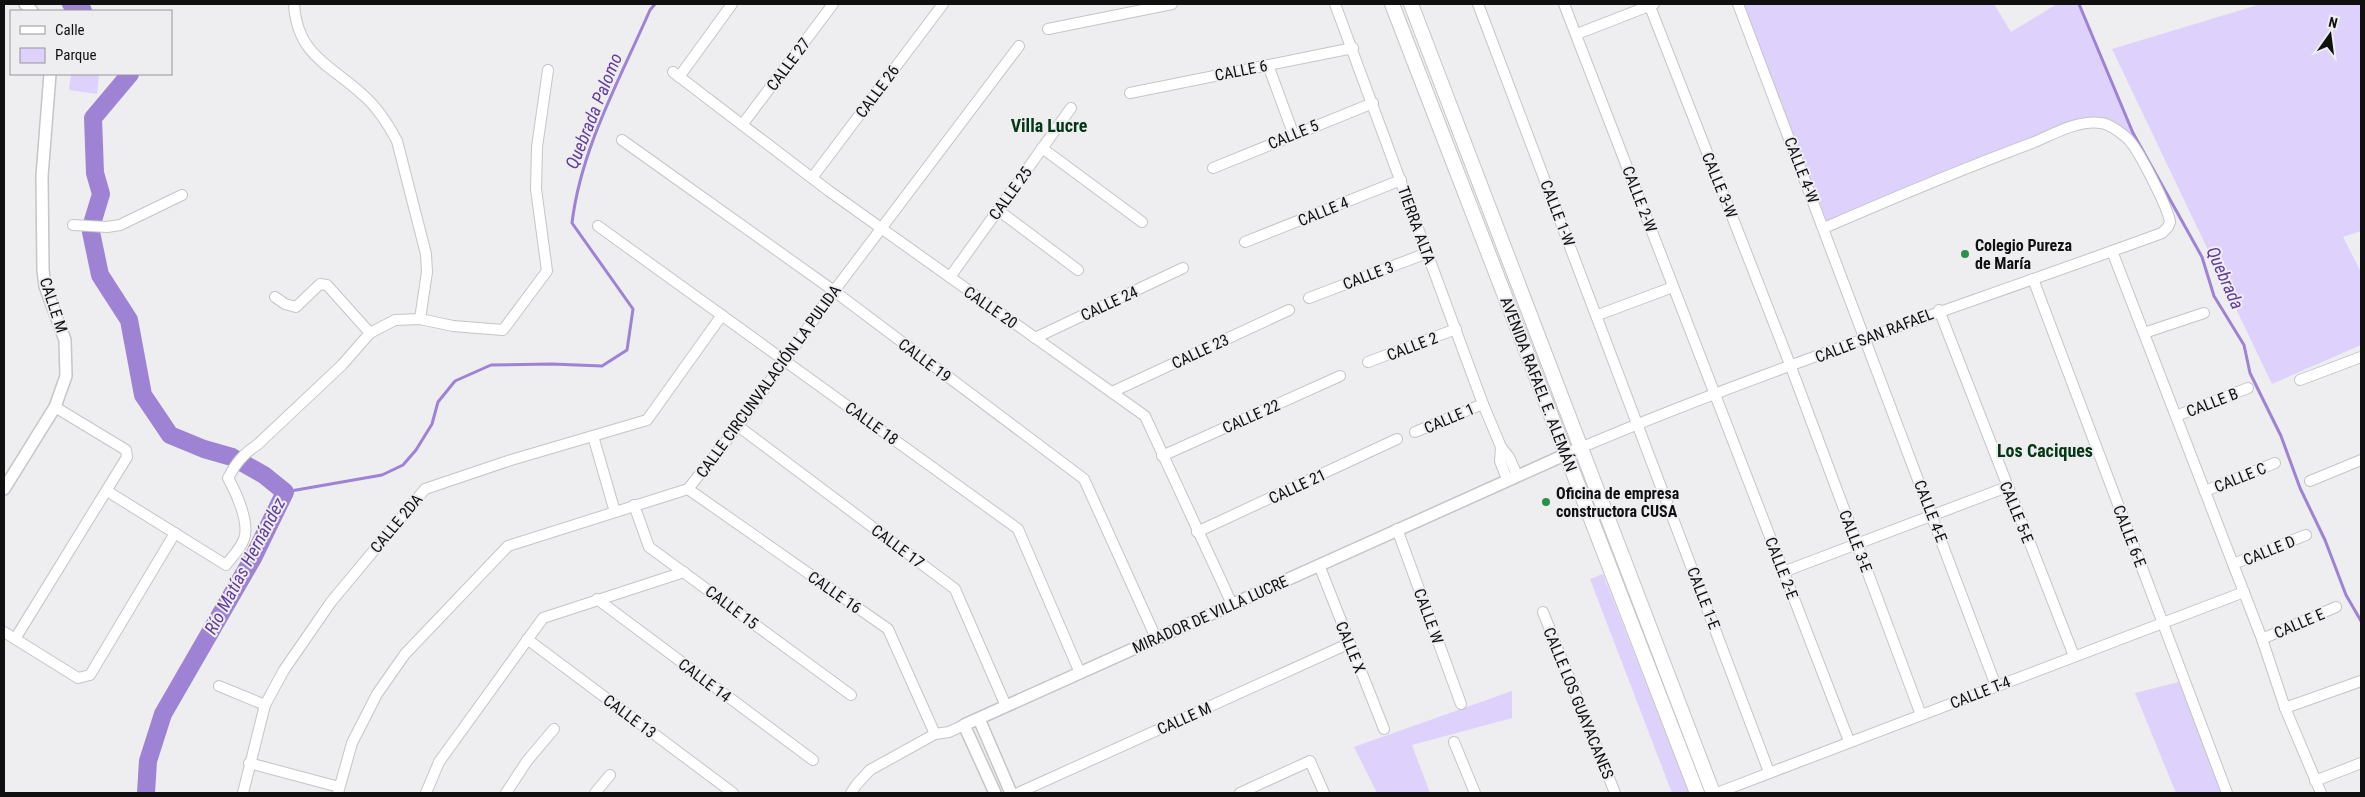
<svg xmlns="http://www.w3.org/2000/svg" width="2365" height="797" viewBox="0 0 2365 797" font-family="'Roboto Condensed',sans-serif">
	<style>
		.green { fill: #ded1fc }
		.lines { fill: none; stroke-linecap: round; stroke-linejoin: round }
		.stream { stroke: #9e82d3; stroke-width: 3 }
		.river { stroke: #9e82d3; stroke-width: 18 }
		.minor-casing { stroke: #c5c4c7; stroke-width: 12 }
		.tertiary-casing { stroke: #c5c4c7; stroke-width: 14 }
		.secondary-casing { stroke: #c5c4c7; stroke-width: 16 }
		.minor { stroke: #fff; stroke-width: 10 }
		.tertiary { stroke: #fff; stroke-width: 11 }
		.secondary { stroke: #fff; stroke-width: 14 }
		.poi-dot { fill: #299248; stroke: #eeedf0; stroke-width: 2 }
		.labels { text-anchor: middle; stroke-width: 4; stroke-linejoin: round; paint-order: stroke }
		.street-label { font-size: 16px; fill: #111011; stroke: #eeedf0 }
		.poi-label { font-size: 16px; font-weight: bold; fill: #111011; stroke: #eeedf0; text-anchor: start }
		.water-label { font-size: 18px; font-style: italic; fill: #643c9c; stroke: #eeedf0 }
		.neighbourhood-label { font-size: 18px; font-weight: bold; fill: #023614; stroke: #eeedf0 }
	</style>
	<rect width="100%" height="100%" fill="#eeedf0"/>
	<g class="green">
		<polygon points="1744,4 1994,4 2011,32 2057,4 2079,4 2133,133 2127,138 2094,122 1824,228 1739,7"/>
		<polygon points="2261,4 2361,4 2361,231 2343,237 2361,272 2361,345 2272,384 2112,49"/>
		<polygon points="71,74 99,74 97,94 69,90"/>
		<polygon points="1603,574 1689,793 1672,793 1590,579"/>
		<polygon points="2179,682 2223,793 2176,793 2135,693"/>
		<polygon points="1512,691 1512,718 1412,745 1430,793 1377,793 1354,747"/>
	</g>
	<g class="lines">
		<g class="stream">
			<polyline points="2079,4 2133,133 2202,257 2214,296 2244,345 2250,373 2281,436 2300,488 2325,540 2346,595 2361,621"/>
			<path d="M285,492L382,475L403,465L416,450L432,424L438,402L455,381L491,365L552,364L602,366L627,350L633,309L572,223C581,148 620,79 650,10L655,4"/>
		</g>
		<g class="river">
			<polyline points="71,4 83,11"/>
			<polyline points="130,74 93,118 95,173 101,194 91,227 91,232 100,275 129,320 143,395 170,435 204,449 232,457 264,475 285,492 253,558 163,714 148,761 146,793"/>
		</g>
		<defs>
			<g id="minor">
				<path d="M294,4C297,56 331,65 363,95C377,107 388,124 397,141L426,254L427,272L420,319"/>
				<polyline points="1335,4 1483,404 1501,447 1509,457 1517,475"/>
				<polyline points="1478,4 1769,772"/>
				<polyline points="1564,4 1849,741"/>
				<polyline points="1649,4 1791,367 1921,715"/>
				<polyline points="1738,4 1996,686"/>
				<polyline points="1048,29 1172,4"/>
				<polyline points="1577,34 1654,4"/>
				<polyline points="1268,65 1293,133"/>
				<polyline points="673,72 829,191 1145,416 1232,604"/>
				<polyline points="679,77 732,4"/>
				<polyline points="1130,93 1353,48"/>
				<polyline points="742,125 833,4"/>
				<polyline points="622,140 834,291 1084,479 1156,638"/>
				<polyline points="1042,148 1142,222"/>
				<polyline points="1213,168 1373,103"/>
				<polyline points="812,178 943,4"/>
				<polyline points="998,210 1078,270"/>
				<polyline points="73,225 107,227 120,225 182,195"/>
				<polyline points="598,226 1018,529 1080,673"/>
				<polyline points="1245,242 1401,180"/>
				<polyline points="2112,251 2262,639 2285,708 2321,793"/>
				<polyline points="950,277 1071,108"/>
				<polyline points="2033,279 2227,793"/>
				<polyline points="275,297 285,304 296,307 320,284 327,285 370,333"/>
				<polyline points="1309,298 1427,253"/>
				<polyline points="1939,310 2074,656"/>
				<polyline points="1598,315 1673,287"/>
				<polyline points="2144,333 2204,313"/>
				<polyline points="1035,338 1183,268"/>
				<polyline points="1368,362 1456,329"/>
				<polyline points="2300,380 2361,357"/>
				<polyline points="1112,392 1289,310"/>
				<polyline points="2176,416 2248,388"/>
				<polyline points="738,426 955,589 1006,706"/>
				<polyline points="1415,432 1483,404"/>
				<polyline points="593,436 615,512"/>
				<polyline points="1501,447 1500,461 1507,479"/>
				<path d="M1580,448C1771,367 1968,304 2162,233L2168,227L2170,222C2168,208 2138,148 2127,138C2120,132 2110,124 2101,123C2079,119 2052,135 2032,143C1962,169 1893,198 1824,228"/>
				<polyline points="1162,456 1340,376"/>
				<polyline points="2310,481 2361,460"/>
				<polyline points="688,489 888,629 935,734"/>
				<path d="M107,491L226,565C232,557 241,548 244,539C250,523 236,492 228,478C236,463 243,454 257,445L342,365L370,333L395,320L420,319L453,326L503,330L547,271L536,189L537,147L548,70"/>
				<polyline points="2205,491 2275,463"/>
				<polyline points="634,505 649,547 851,695"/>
				<polyline points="1397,529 1461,704"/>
				<polyline points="1197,532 1397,439"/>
				<polyline points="2233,564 2306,535"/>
				<polyline points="1319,565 1384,729"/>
				<polyline points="1783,572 2007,487"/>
				<polyline points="597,599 813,760"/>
				<polyline points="1543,612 1615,793"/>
				<polyline points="4,632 78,678 90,675 175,533"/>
				<polyline points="15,639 127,457 126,450 55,407"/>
				<polyline points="527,639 733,793"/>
				<polyline points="2262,639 2336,607"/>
				<polyline points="219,686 265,705"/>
				<polyline points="2285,708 2361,681"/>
				<polyline points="1454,742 1475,793"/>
				<polyline points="249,763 339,787"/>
				<polyline points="2315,781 2361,763"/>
				<polyline points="243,793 265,705 284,670 331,602 425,489 511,460 647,420 722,315"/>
				<polyline points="338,793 352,743 377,694 405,654 508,546 688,489 738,426 834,291 1019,46"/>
				<polyline points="426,793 439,762 543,618 684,572"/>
				<polyline points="506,793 527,761 554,729"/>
				<polyline points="595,793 610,775"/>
				<polyline points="851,793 857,784 870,770 935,734 949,732 964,725"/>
				<polyline points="1018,793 1350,643"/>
				<polyline points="1240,793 1310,761 1324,793"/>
				<polyline points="1717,793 2244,592"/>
			</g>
			<g id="tertiary">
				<polyline points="25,4 32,11"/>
				<polyline points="4,489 55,407 66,376 65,340 45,286 43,270 42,176 50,74"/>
				<polyline points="979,719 1011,793"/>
				<polyline points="995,793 964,725 1580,448"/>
			</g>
			<g id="secondary">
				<polyline points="1392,4 1697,793"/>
				<polyline points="1411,4 1713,793"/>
			</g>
		</defs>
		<use href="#minor" class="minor-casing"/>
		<use href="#tertiary" class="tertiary-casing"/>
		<use href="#secondary" class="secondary-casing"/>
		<use href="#minor" class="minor"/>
		<use href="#tertiary" class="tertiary"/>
		<use href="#secondary" class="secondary"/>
	</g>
	<g class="poi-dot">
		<circle cx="1965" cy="254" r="5"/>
		<circle cx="1546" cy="502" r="5"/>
	</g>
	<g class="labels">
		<g class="street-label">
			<text transform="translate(788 64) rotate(-53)" y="6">CALLE 27</text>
			<text transform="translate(1241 70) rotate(-11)" y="6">CALLE 6</text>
			<text transform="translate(877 91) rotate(-53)" y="6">CALLE 26</text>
			<text transform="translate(1293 134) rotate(-22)" y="6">CALLE 5</text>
			<text transform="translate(1802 170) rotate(69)" y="6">CALLE 4-W</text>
			<text transform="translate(1720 185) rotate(68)" y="6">CALLE 3-W</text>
			<text transform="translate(1010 193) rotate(-54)" y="6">CALLE 25</text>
			<text transform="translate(1640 199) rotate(69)" y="6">CALLE 2-W</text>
			<text transform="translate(1323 211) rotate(-22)" y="6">CALLE 4</text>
			<text transform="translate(1558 213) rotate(69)" y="6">CALLE 1-W</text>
			<text transform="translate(1417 225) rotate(70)" y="6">TIERRA ALTA</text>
			<text transform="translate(1368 275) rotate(-21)" y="6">CALLE 3</text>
			<text transform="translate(1109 303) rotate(-25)" y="6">CALLE 24</text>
			<text transform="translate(54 305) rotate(72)" y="6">CALLE M</text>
			<text transform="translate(991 307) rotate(35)" y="6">CALLE 20</text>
			<text transform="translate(1874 335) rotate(-21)" y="6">CALLE SAN RAFAEL</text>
			<text transform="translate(1412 346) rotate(-21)" y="6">CALLE 2</text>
			<text transform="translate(1200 351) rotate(-25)" y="6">CALLE 23</text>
			<text transform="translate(925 360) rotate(37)" y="6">CALLE 19</text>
			<text transform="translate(768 381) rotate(-54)" y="6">CALLE CIRCUNVALACIÓN LA PULIDA</text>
			<text transform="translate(1539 384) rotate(69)" y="6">AVENIDA RAFAEL E. ALEMÁN</text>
			<text transform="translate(2212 402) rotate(-21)" y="6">CALLE B</text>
			<text transform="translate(1251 416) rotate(-24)" y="6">CALLE 22</text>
			<text transform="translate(1449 418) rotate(-23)" y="6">CALLE 1</text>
			<text transform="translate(872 423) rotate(36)" y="6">CALLE 18</text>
			<text transform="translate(2240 477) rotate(-22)" y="6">CALLE C</text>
			<text transform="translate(1297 486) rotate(-25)" y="6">CALLE 21</text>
			<text transform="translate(1931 511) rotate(69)" y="6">CALLE 4-E</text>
			<text transform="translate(2017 512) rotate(68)" y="6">CALLE 5-E</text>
			<text transform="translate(396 523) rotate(-50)" y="6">CALLE 2DA</text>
			<text transform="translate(2130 536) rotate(69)" y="6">CALLE 6-E</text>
			<text transform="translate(1856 541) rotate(69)" y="6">CALLE 3-E</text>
			<text transform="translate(898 546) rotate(37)" y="6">CALLE 17</text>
			<text transform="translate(2269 550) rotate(-22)" y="6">CALLE D</text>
			<text transform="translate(1782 568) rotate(69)" y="6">CALLE 2-E</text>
			<text transform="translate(835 592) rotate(35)" y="6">CALLE 16</text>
			<text transform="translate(1704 598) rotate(69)" y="6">CALLE 1-E</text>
			<text transform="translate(732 607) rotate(37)" y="6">CALLE 15</text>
			<text transform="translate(1210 614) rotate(-24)" y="6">MIRADOR DE VILLA LUCRE</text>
			<text transform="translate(1429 616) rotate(70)" y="6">CALLE W</text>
			<text transform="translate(2299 623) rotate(-23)" y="6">CALLE E</text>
			<text transform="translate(1351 647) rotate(68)" y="6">CALLE X</text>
			<text transform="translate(705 680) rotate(37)" y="6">CALLE 14</text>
			<text transform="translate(1980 692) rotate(-21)" y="6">CALLE T-4</text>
			<text transform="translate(1579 703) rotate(68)" y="6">CALLE LOS GUAYACANES</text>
			<text transform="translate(630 716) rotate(37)" y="6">CALLE 13</text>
			<text transform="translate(1184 718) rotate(-24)" y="6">CALLE M</text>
		</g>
		<g class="poi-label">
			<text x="1975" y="251">Colegio Pureza<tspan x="1975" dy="18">de María</tspan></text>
			<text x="1556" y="499">Oficina de empresa<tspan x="1556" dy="18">constructora CUSA</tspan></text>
		</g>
		<g class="water-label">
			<text transform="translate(594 111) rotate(-68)" y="6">Quebrada Palomo</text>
			<text transform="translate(2225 278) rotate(66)" y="6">Quebrada</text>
			<text transform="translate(245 566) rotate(-62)" y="6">Río Matías Hernández</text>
		</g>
		<g class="neighbourhood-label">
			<text x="1049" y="132">Villa Lucre</text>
			<text x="2045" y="457">Los Caciques</text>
		</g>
	</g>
	<rect width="2365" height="797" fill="none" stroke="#111011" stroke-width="10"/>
	<rect x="10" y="10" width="162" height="65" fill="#eeedf0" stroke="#969597"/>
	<rect x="20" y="26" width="25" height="8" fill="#ffffff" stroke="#969597"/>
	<text x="55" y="35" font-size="15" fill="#111011">Calle</text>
	<rect x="20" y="48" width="25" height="15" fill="#ded1fc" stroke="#969597"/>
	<text x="55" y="60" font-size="15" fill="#111011">Parque</text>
	<g transform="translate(2330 35) rotate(14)" stroke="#eeedf0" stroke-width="4" paint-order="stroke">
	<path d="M0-4L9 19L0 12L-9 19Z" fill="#111011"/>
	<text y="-8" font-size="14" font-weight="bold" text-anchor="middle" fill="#111011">N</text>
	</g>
</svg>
